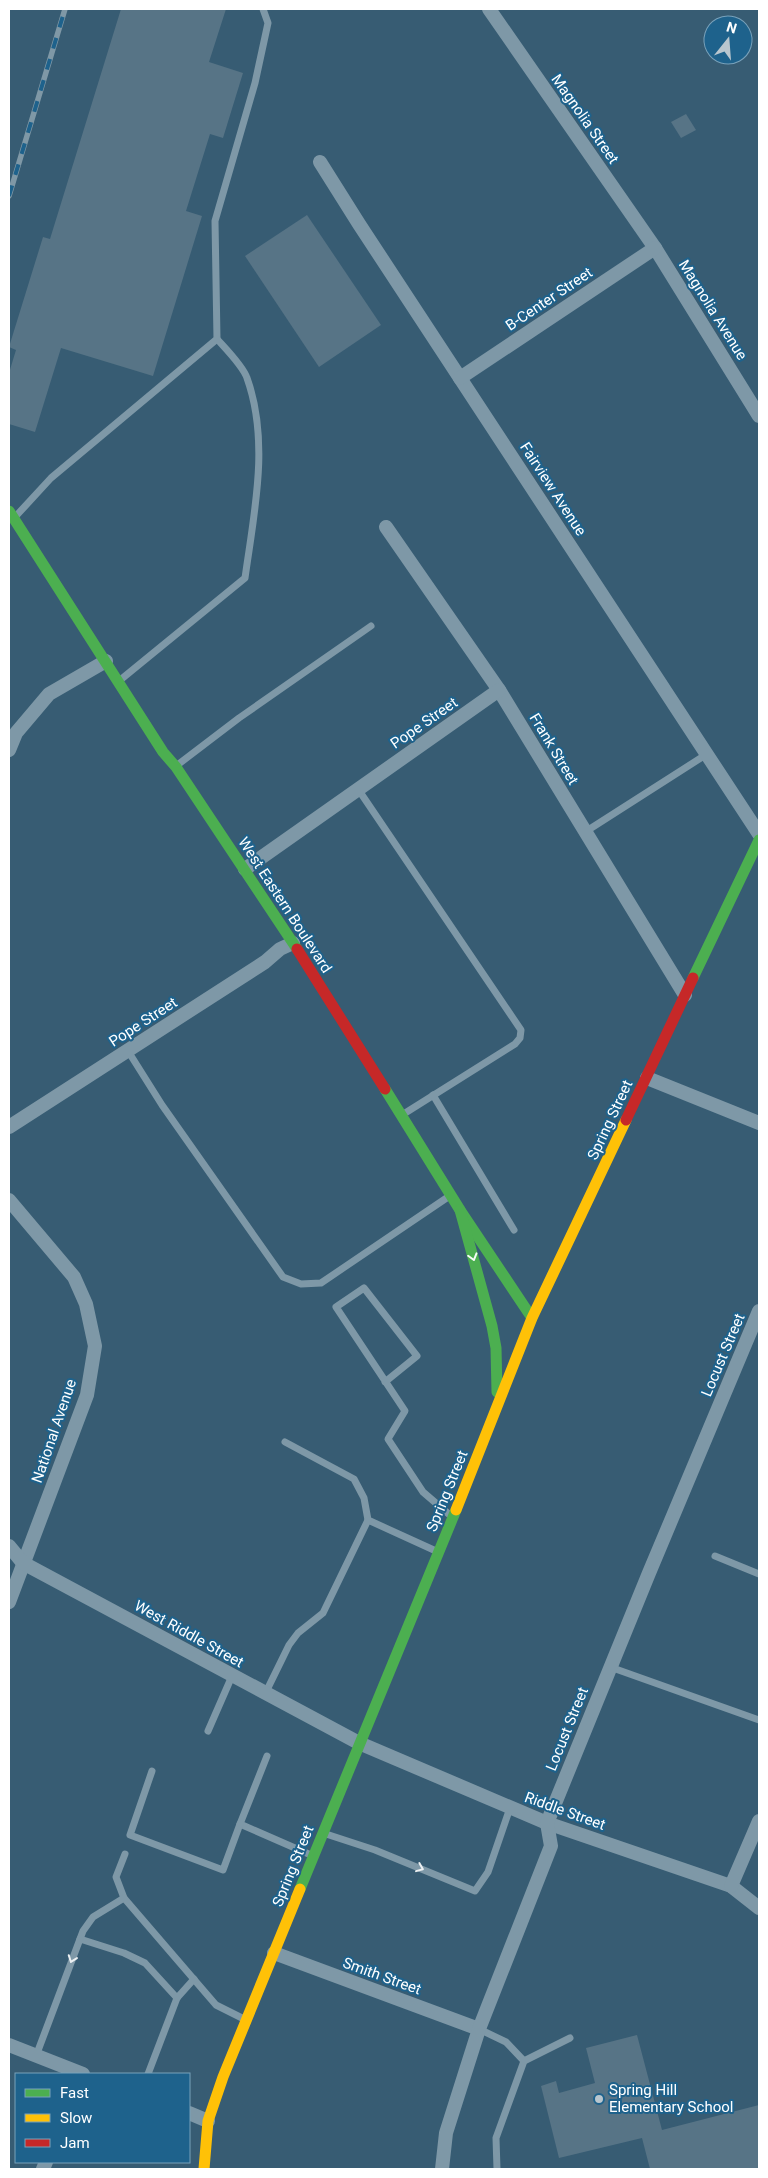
<svg xmlns="http://www.w3.org/2000/svg" width="768" height="2178" viewBox="0 0 768 2178" font-family="Roboto,sans-serif">
	<style>
		.building { fill: #577486 }
		.lines { fill: none; stroke-linecap: round; stroke-linejoin: round }
		.lane { stroke: #7e98a7; stroke-width: 7 }
		.street { stroke: #7e98a7; stroke-width: 14 }
		.fast { stroke: #4caf50; stroke-width: 11 }
		.slow { stroke: #ffc107; stroke-width: 11 }
		.jam { stroke: #c62828; stroke-width: 11 }
		.rail-casing { stroke: #7f98a6; stroke-width: 5.5 }
		.rail { stroke: #1e628c; stroke-width: 4; stroke-dasharray: 11; stroke-linecap: butt }
		.oneway { stroke: #f6fbf6 }
		.oneway2 { stroke: #ecf0f2 }
		.poi-dot { fill: #b9c6ce; stroke: #1e628c; stroke-width: 2 }
		.labels { text-anchor: middle; stroke-width: 4; stroke-linejoin: round; paint-order: stroke }
		.street-label { font-size: 15px; fill: #fff; stroke: #1e628c }
		.poi-label { font-size: 15px; fill: #fff; stroke: #1e628c; text-anchor: start }
	</style>
	<rect width="100%" height="100%" fill="#375c73"/>
	<g class="building">
		<polygon points="121,9 226,9 209,62 243,73 223,138 210,134 186,211 202,216 153,376 61,348 35,432 9,424 9,373 16,350 9,347 43,237 50,239"/>
		<polygon points="686,114 696,130 681,138 671,122"/>
		<polygon points="307,215 381,325 319,367 245,256"/>
		<polygon points="637,2035 662,2130 759,2105 759,2169 650,2169 642,2138 559,2158 541,2086 556,2081 559,2093 595,2083 586,2048"/>
	</g>
	<g class="lines">
		<g class="lane">
			<polyline points="16,516 51,478 217,339 215,221 255,83 268,23 263,9"/>
			<path d="M119,681L245,578C254,513 270,442 247,378C243,366 226,349 217,339"/>
			<polyline points="176,766 239,718 371,626"/>
			<polyline points="358,789 521,1030 520,1038 515,1044 402,1115"/>
			<polyline points="585,832 707,754"/>
			<polyline points="128,1051 162,1105 283,1277 301,1284 321,1283 448,1197"/>
			<polyline points="433,1095 514,1230"/>
			<polyline points="385,1382 417,1356 364,1288 336,1307 405,1411 388,1439 423,1492 451,1516"/>
			<polyline points="285,1442 354,1479 364,1498 368,1520 436,1551"/>
			<polyline points="715,1556 759,1574"/>
			<polyline points="610,1667 759,1720"/>
			<polyline points="265,1694 289,1645 298,1633 323,1613 368,1520"/>
			<polyline points="208,1731 232,1676"/>
			<polyline points="267,1756 240,1824 311,1855"/>
			<polyline points="152,1771 130,1835 223,1870 240,1824"/>
			<polyline points="326,1834 375,1850 475,1891 488,1872 510,1808"/>
			<polyline points="125,1854 116,1877 124,1898 216,2005 244,2019"/>
			<polyline points="80,1939 124,1953 145,1963 177,1998"/>
			<polyline points="479,2029 506,2042 524,2061"/>
			<polyline points="36,2056 83,1931 93,1917 124,1898"/>
			<polyline points="148,2074 177,1998 194,1979"/>
			<polyline points="497,2169 496,2138 524,2061 570,2038"/>
		</g>
		<g class="street">
			<polyline points="489,9 655,248 759,416"/>
			<polyline points="320,162 359,224 759,834"/>
			<polyline points="460,378 655,248"/>
			<polyline points="386,527 499,690 685,995"/>
			<polyline points="9,750 16,733 49,694 106,661"/>
			<polyline points="245,869 499,690"/>
			<polyline points="647,1078 759,1123"/>
			<polyline points="9,1127 265,962 280,949 293,943"/>
			<polyline points="9,1200 74,1277 86,1304 95,1346 87,1395 9,1602"/>
			<polyline points="9,1546 23,1563 359,1743 547,1823 731,1886 759,1908"/>
			<polyline points="731,1886 759,1821"/>
			<polyline points="274,1953 479,2029"/>
			<polyline points="9,2045 83,2074"/>
			<polyline points="189,2113 208,2121"/>
			<polyline points="43,2169 46,2162"/>
			<polyline points="442,2169 446,2133 479,2029 551,1846 547,1823 649,1573 759,1311"/>
		</g>
		<g class="fast">
			<polyline points="9,511 163,752 176,767 297,949"/>
			<polyline points="693,978 759,840"/>
			<polyline points="385,1089 460,1210 532,1318"/>
			<polyline points="460,1210 492,1326 496,1348 497,1392"/>
			<polyline points="300,1889 456,1510"/>
		</g>
		<g class="slow">
			<polyline points="456,1510 532,1318 626,1120"/>
			<polyline points="204,2169 208,2121 223,2077 300,1889"/>
		</g>
		<g class="jam">
			<polyline points="297,949 385,1089"/>
			<polyline points="626,1120 693,978"/>
		</g>
		<defs>
			<polyline id="rail" points="9,196 65,9"/>
		</defs>
		<use href="#rail" class="rail-casing"/>
		<use href="#rail" class="rail"/>
	</g>
	<defs><path id="oneway-chevron" d="M-2-3.5L2.5 0L-2 3.5" fill="none" stroke-width="1.6" stroke-linecap="round" stroke-linejoin="round" transform="scale(1.25)"/></defs>
	<use class="oneway" href="#oneway-chevron" transform="translate(473 1257) rotate(74)"/>
	<g class="oneway2">
		<use href="#oneway-chevron" transform="translate(420 1868) rotate(22)"/>
		<use href="#oneway-chevron" transform="translate(72 1959) rotate(110)"/>
	</g>
	<circle class="poi-dot" cx="599" cy="2099" r="5"/>
	<g class="labels">
		<g class="street-label">
			<text transform="translate(585 119) rotate(55)" y="5">Magnolia Street</text>
			<text transform="translate(549 299) rotate(-34)" y="5">B-Center Street</text>
			<text transform="translate(713 310) rotate(58)" y="5">Magnolia Avenue</text>
			<text transform="translate(553 489) rotate(57)" y="5">Fairview Avenue</text>
			<text transform="translate(424 723) rotate(-35)" y="5">Pope Street</text>
			<text transform="translate(554 749) rotate(59)" y="5">Frank Street</text>
			<text transform="translate(285 905) rotate(57)" y="5">West Eastern Boulevard</text>
			<text transform="translate(143 1022) rotate(-33)" y="5">Pope Street</text>
			<text transform="translate(610 1120) rotate(-65)" y="5">Spring Street</text>
			<text transform="translate(723 1355) rotate(-67)" y="5">Locust Street</text>
			<text transform="translate(54 1431) rotate(-71)" y="5">National Avenue</text>
			<text transform="translate(447 1491) rotate(-68)" y="5">Spring Street</text>
			<text transform="translate(189 1634) rotate(29)" y="5">West Riddle Street</text>
			<text transform="translate(567 1729) rotate(-68)" y="5">Locust Street</text>
			<text transform="translate(565 1811) rotate(20)" y="5">Riddle Street</text>
			<text transform="translate(293 1866) rotate(-68)" y="5">Spring Street</text>
			<text transform="translate(382 1976) rotate(20)" y="5">Smith Street</text>
		</g>
		<g class="poi-label">
			<text x="609" y="2095">Spring Hill<tspan x="609" dy="17">Elementary School</tspan></text>
		</g>
	</g>
	<rect width="768" height="2178" fill="none" stroke="#ffffff" stroke-width="20"/>
	<rect x="15" y="2073" width="175" height="90" fill="#1e628c" stroke="#78a1ba"/>
	<rect x="25" y="2089" width="25" height="8" fill="#4caf50" stroke="#78a1ba"/>
	<text x="60" y="2098" font-size="15" fill="#ffffff">Fast</text>
	<rect x="25" y="2114" width="25" height="8" fill="#ffc107" stroke="#78a1ba"/>
	<text x="60" y="2123" font-size="15" fill="#ffffff">Slow</text>
	<rect x="25" y="2139" width="25" height="8" fill="#c62828" stroke="#78a1ba"/>
	<text x="60" y="2148" font-size="15" fill="#ffffff">Jam</text>
	<g transform="translate(728 40) rotate(17)"><circle r="24" fill="#1e628c" stroke="#78a1ba"/>
	<path d="M0-4L9 19L0 12L-9 19Z" fill="#b9c6ce"/>
	<text y="-8" font-size="14" font-weight="bold" text-anchor="middle" fill="#ffffff">N</text>
	</g>
</svg>
